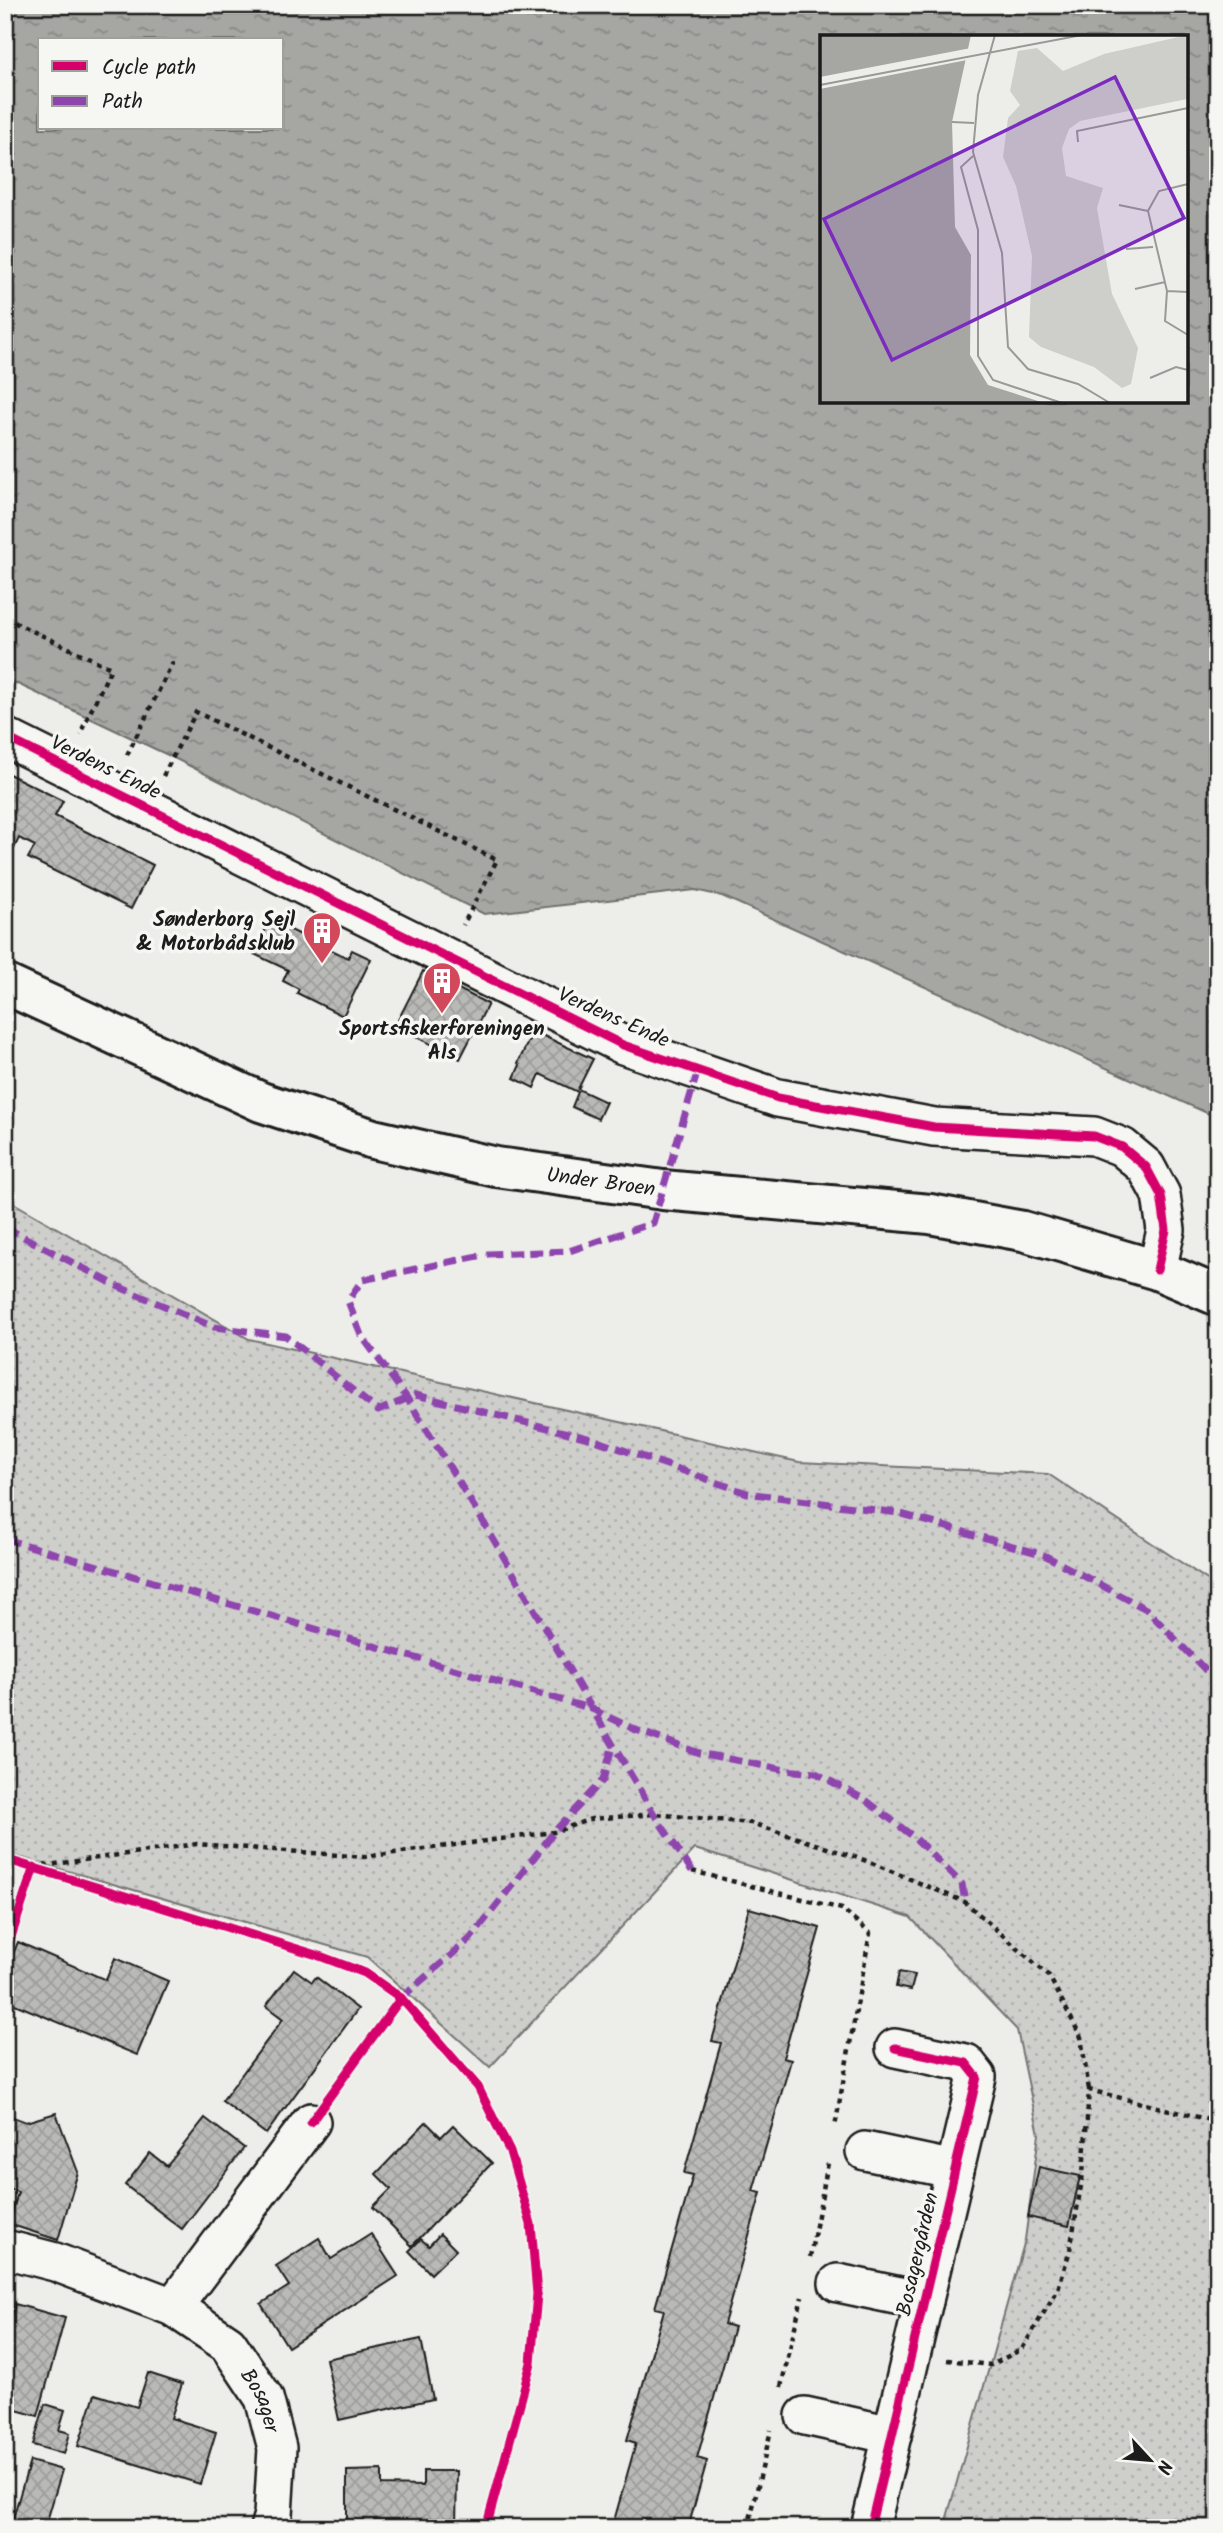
<svg xmlns="http://www.w3.org/2000/svg" width="1223" height="2533" viewBox="0 0 1223 2533" font-family="Kalam,sans-serif">
	<style>
		.grass { fill: url(#grass-dots); stroke: #757574; stroke-width: 2 }
		.water { fill: url(#water-ripples); stroke: #6f6f6d; stroke-width: 2; fill-rule: evenodd }
		.building { fill: url(#building-cross-hatch); stroke: #1c1c1c; stroke-width: 2 }
		.lines { fill: none; stroke-linecap: round; stroke-linejoin: round }
		.minor-casing { stroke: #1c1c1c; stroke-width: 42 }
		.tertiary-casing { stroke: #1c1c1c; stroke-width: 44 }
		.path { stroke: #1c1c1c; stroke-width: 4.5; stroke-dasharray: 5 5; stroke-linecap: butt }
		.minor { stroke: #f6f6f2; stroke-width: 37 }
		.tertiary { stroke: #f6f6f2; stroke-width: 38 }
		.quiet { stroke: #8e44ad; stroke-width: 7; stroke-dasharray: 14 7; stroke-linecap: butt }
		.cycleway-casing { stroke: #f6f6f2; stroke-width: 13 }
		.cycleway { stroke: #d6006c; stroke-width: 9 }
		.labels { text-anchor: middle; stroke-width: 7; stroke-linejoin: round; paint-order: stroke }
		.street-label { font-size: 21px; fill: #1c1c1c; stroke: #f6f6f2 }
		.poi-label { font-size: 21px; font-weight: bold; fill: #1c1c1c; stroke: #f6f6f2; text-anchor: end }
		.inset-road { fill: none; stroke: #999997; stroke-width: 2 }
		.view { fill: #7b2cbf; fill-opacity: 0.15; stroke: #7b2cbf; stroke-width: 3.5 }
		.inset-edge { fill: none; stroke: #1c1c1c; stroke-width: 3.5 }
	</style>
	<defs>
		<pattern id="grass-dots" width="8" height="8" patternUnits="userSpaceOnUse" patternTransform="scale(1.75)"><rect width="8" height="8" fill="#cececb"/><path d="M2 2h.1M6 6h.1" fill="none" stroke="#b0b0ae" stroke-width="1.8" stroke-linecap="round"/></pattern>
		<pattern id="water-ripples" width="26" height="14" patternUnits="userSpaceOnUse" patternTransform="scale(1.75)"><rect width="26" height="14" fill="#a6a6a3"/><path d="M2 4q2-2 4 0t4 0M15 11q2-2 4 0t4 0" fill="none" stroke="#868684"/></pattern>
		<pattern id="building-cross-hatch" width="8" height="8" patternUnits="userSpaceOnUse" patternTransform="scale(1.75)"><rect width="8" height="8" fill="#b9b9b6"/><path d="M0 0l8 8M0 8l8-8" fill="none" stroke="#9e9e9c"/></pattern>
	</defs>
	<rect width="100%" height="100%" fill="#edede9"/>
	<filter id="ink" filterUnits="userSpaceOnUse"><feTurbulence type="fractalNoise" baseFrequency=".0143" numOctaves="2"/><feDisplacementMap in="SourceGraphic" scale="14" xChannelSelector="R" yChannelSelector="G"/><feConvolveMatrix kernelMatrix="1 2 1 2 8 2 1 2 1" color-interpolation-filters="sRGB"/></filter>
	<g filter="url(#ink)">
		<polygon class="grass" points="5,1198 249,1339 799,1462 1048,1474 1218,1587 1218,2528 944,2528 1025,2240 1039,2134 1017,2030 910,1917 695,1849 490,2067 367,1957 5,1853"/>
		<path class="water" d="M5,5H1218V1118L722,896L695,890L484,914L172,757L5,678ZM822,37H1186V401H822ZM40,40H282V128H40Z"/>
		<g class="building">
			<polygon points="5,772 63,801 55,816 153,865 131,909 28,858 35,846 19,838 11,855 5,852"/>
			<polygon points="270,920 348,958 352,950 371,959 343,1016 297,993 299,989 283,981 288,970 254,954"/>
			<polygon points="423,971 488,1004 460,1059 395,1026"/>
			<polygon points="533,1031 593,1059 578,1089 606,1102 598,1119 572,1107 578,1092 540,1074 534,1088 514,1078 520,1065 518,1063"/>
			<polygon points="749,1908 820,1928 783,2058 791,2060 753,2191 761,2193 724,2324 734,2327 697,2458 707,2461 688,2528 612,2528 636,2443 627,2440 664,2310 655,2308 693,2175 684,2173 721,2043 712,2041"/>
			<polygon points="18,1942 106,1980 115,1958 168,1981 137,2055 5,2000 5,1972"/>
			<polygon points="294,1969 312,1982 316,1977 358,2009 266,2134 222,2101 283,2019 266,2006"/>
			<polygon points="899,1972 915,1975 911,1990 896,1987"/>
			<polygon points="56,2113 78,2172 58,2240 9,2224 18,2192 5,2187 5,2114 26,2122"/>
			<polygon points="205,2118 244,2148 182,2229 125,2185 150,2153 167,2166"/>
			<polygon points="426,2122 441,2137 453,2125 492,2163 412,2246 373,2207 391,2189 376,2174"/>
			<polygon points="1039,2167 1080,2176 1069,2226 1028,2217"/>
			<polygon points="371,2234 398,2276 288,2347 261,2304 289,2286 276,2266 319,2238 331,2259"/>
			<polygon points="440,2234 456,2250 431,2274 409,2251 421,2239 429,2246"/>
			<polygon points="15,2304 65,2318 38,2416 5,2407 5,2339"/>
			<polygon points="421,2339 433,2399 339,2420 326,2359"/>
			<polygon points="148,2373 182,2384 171,2418 216,2432 200,2484 78,2446 95,2394 137,2407"/>
			<polygon points="45,2404 65,2410 59,2430 70,2433 64,2454 33,2445"/>
			<polygon points="30,2461 62,2470 45,2528 10,2528"/>
			<polygon points="382,2470 382,2485 423,2486 423,2471 457,2471 456,2528 424,2528 424,2524 383,2523 383,2528 347,2528 347,2471"/>
		</g>
		<g class="lines">
			<defs>
				<g id="minor">
					<polyline points="5,737 623,1045 778,1098 934,1127 1094,1136 1122,1147 1146,1167 1161,1195 1166,1230 1157,1270"/>
					<polyline points="865,2151 955,2170"/>
					<path id="s1" d="M5,2249L55,2262L173,2307L228,2344L264,2398L277,2448L273,2515L269,2528"/>
					<polyline points="838,2283 924,2301"/>
					<polyline points="173,2307 311,2122"/>
					<polyline points="805,2416 892,2435"/>
					<polyline points="870,2528 977,2077 966,2063 895,2048"/>
				</g>
				<g id="tertiary">
					<path id="s2" d="M5,984L261,1102L373,1139L496,1167L663,1190L930,1214L1023,1231L1157,1270L1218,1296"/>
				</g>
			</defs>
			<use href="#minor" class="minor-casing"/>
			<use href="#tertiary" class="tertiary-casing"/>
			<g class="path">
				<polyline points="5,618 111,668 80,734"/>
				<polyline points="127,755 173,662"/>
				<polyline points="163,776 196,712 497,860 463,925"/>
				<polyline points="34,1867 197,1844 364,1857 554,1832 591,1819 654,1814 751,1823 867,1861 965,1902 1049,1976 1081,2037 1089,2090"/>
				<polyline points="692,1871 842,1909 870,1933 835,2127"/>
				<polyline points="810,2257 828,2163"/>
				<polyline points="947,2360 991,2365 1022,2349 1058,2289 1070,2250 1083,2174 1089,2090 1218,2122"/>
				<polyline points="781,2387 802,2297"/>
				<polyline points="748,2528 771,2430"/>
			</g>
			<use href="#minor" class="minor"/>
			<use href="#tertiary" class="tertiary"/>
			<g class="quiet">
				<polyline points="5,1227 117,1286 214,1327 286,1336 378,1411 416,1395 592,1439 747,1493 898,1513 1044,1555 1146,1609 1218,1683"/>
				<polyline points="5,1539 592,1709 636,1730 699,1753 785,1770 816,1773 867,1801 915,1838 962,1884 965,1902"/>
				<polyline points="692,1871 654,1814 592,1709 484,1523 407,1398 361,1335 348,1301 362,1280 488,1254 569,1251 653,1223 698,1070"/>
				<polyline points="401,1998 470,1939 554,1832 603,1780 613,1744"/>
			</g>
			<defs>
				<g id="cycleway">
					<polyline points="5,737 623,1045 778,1098 934,1127 1094,1136 1122,1147 1146,1167 1161,1195 1166,1230 1157,1270"/>
					<polyline points="5,1859 317,1955 365,1973 401,1998 478,2087 510,2152 531,2224 537,2294 531,2363 486,2528"/>
					<polyline points="5,1955 34,1867"/>
					<polyline points="311,2122 401,1998"/>
					<polyline points="870,2528 977,2077 966,2063 895,2048"/>
				</g>
			</defs>
			<use href="#cycleway" class="cycleway-casing"/>
			<use href="#cycleway" class="cycleway"/>
		</g>
	</g>
	<defs>
		<symbol id="building-pin" viewBox="-11 -11 22 30"><path d="M0 17L-7.5 6A9.5 9.5 0 1 1 7.5 6Z" fill="#d1495b" stroke="#f6f6f2"/><path d="M-4-6H4V6H1V3H-1V6H-4ZM-2.5-4.3h1.7v1.8h-1.7ZM.8-4.3h1.7v1.8H.8ZM-2.5-1h1.7V.8h-1.7ZM.8-1h1.7V.8H.8Z" fill="#fff"/></symbol>
	</defs>
	<g fill-rule="evenodd">
		<use href="#building-pin" x="300" y="909" width="44" height="60"/>
		<use href="#building-pin" x="420" y="959" width="44" height="60"/>
	</g>
	<g class="labels">
		<g class="street-label">
			<text transform="translate(106 767) rotate(26)" y="7">Verdens Ende</text>
			<text transform="translate(614 1017) rotate(24)" y="7">Verdens Ende</text>
			<text dy="7" stroke="none"><textPath href="#s2" startOffset="632">Under Broen</textPath></text>
			<text transform="translate(917 2254) rotate(-77)" y="7">Bosagergården</text>
			<text dy="7" stroke="none"><textPath href="#s1" startOffset="310">Bosager</textPath></text>
		</g>
		<g class="poi-label">
			<text x="295" y="926">Sønderborg Sejl<tspan x="295" dy="24">&amp; Motorbådsklub</tspan></text>
			<text x="442" y="1035" text-anchor="middle">Sportsfiskerforeningen<tspan x="442" dy="24">Als</tspan></text>
		</g>
	</g>
	<g transform="translate(820 35)">
		<rect width="368" height="368" fill="#edede9"/>
		<path d="M367,0V64L260,86L249,94L242,113L246,141L283,153L277,173L292,259L318,313L311,349L302,353L274,332L221,312L209,302L212,221L196,151L183,122L188,83L200,70L190,56L198,16L217,13L243,36L284,19Z" fill="#cececb"/>
		<path d="M0,0H151L132,87L135,192L151,220L150,320L168,350L221,367H0Z" fill="#a6a6a3"/>
		<path d="M151,13L147,25L0,54V42Z" fill="#edede9"/>
		<path class="inset-road" d="M175,0L158,60L153,117L182,218L188,312L208,334L258,349L290,368M0,50L262,0M132,87L154,88M258,107L257,96L368,73M153,121L141,132L158,195V321L173,345L242,368M368,149L339,156L328,176L347,256L345,286L368,300M299,170L328,176M306,214L333,212M315,254L345,247M347,256L368,257M330,343L356,332L368,335"/>
		<path class="view" d="M295,42L364,183L72,325L4,184Z"/>
		<rect width="368" height="368" class="inset-edge"/>
	</g>
	<rect width="1223" height="2533" fill="none" stroke="#f6f6f2" stroke-width="28"/>
	<rect x="14" y="14" width="1195" height="2505" fill="none" stroke="#1c1c1c" stroke-width="2.5" filter="url(#ink)"/>
	<rect x="38" y="38" width="245" height="91" fill="#f6f6f2" stroke="#9f9f9c" stroke-width="2"/>
	<rect x="52" y="61" width="35" height="10" fill="#d6006c" stroke="#9f9f9c" stroke-width="2"/>
	<text x="102" y="74" font-size="21" fill="#1c1c1c">Cycle path</text>
	<rect x="52" y="96" width="35" height="10" fill="#8e44ad" stroke="#9f9f9c" stroke-width="2"/>
	<text x="102" y="108" font-size="21" fill="#1c1c1c">Path</text>
	<g transform="translate(1150 2460) rotate(116)" stroke="#f6f6f2" stroke-width="5" paint-order="stroke">
	<path d="M0-5L12 26L0 18L-12 26Z" fill="#1c1c1c"/>
	<text y="-10" font-size="19" font-weight="bold" text-anchor="middle" fill="#1c1c1c">N</text>
	</g>
</svg>
